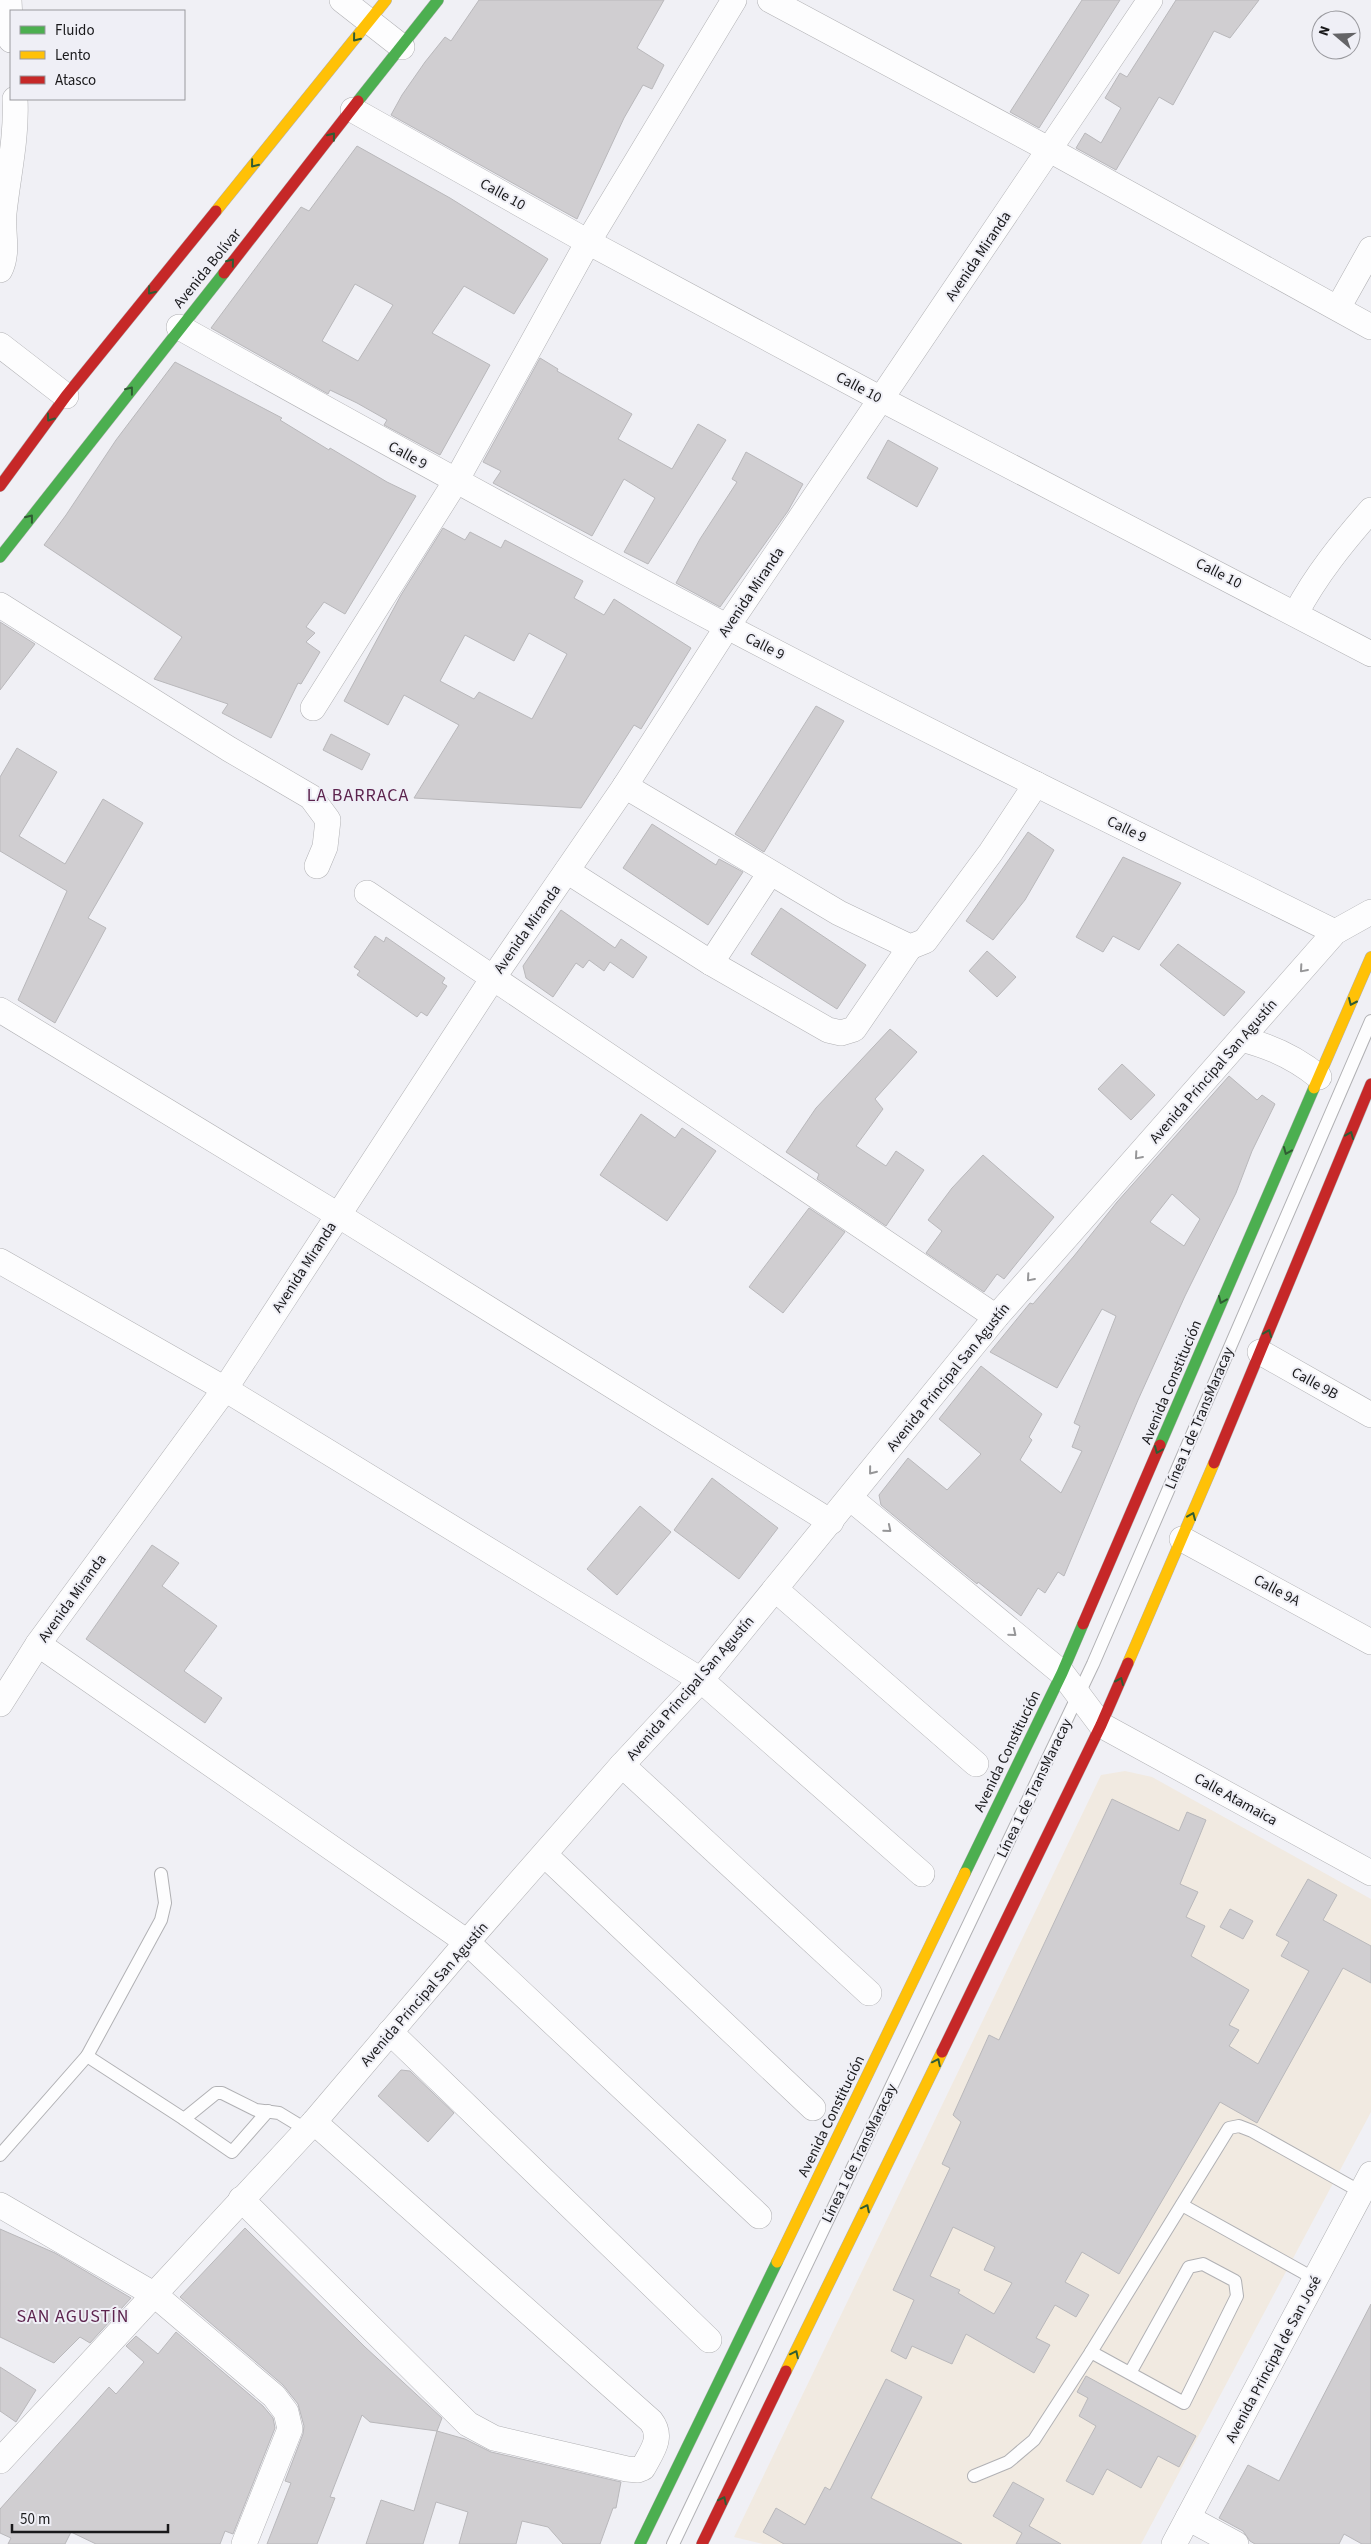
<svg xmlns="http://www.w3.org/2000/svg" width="1371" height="2544" viewBox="0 0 1371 2544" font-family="'Source Sans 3',sans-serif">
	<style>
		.medical { fill: #f1eae1 }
		.building { fill: #d0ced1; stroke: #b9b8bb; fill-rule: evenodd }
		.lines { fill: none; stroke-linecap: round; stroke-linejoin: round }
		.lane-casing { stroke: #b1b1b4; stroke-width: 14 }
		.street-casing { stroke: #b1b1b4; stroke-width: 26 }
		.fast-casing { stroke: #b1b1b4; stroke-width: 12 }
		.slow-casing { stroke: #b1b1b4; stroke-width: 12 }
		.jam-casing { stroke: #b1b1b4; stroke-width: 12 }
		.lane { stroke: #fdfdfe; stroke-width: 12 }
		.street { stroke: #fdfdfe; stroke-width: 25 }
		.fast { stroke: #4caf50; stroke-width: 11 }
		.slow { stroke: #ffc107; stroke-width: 11 }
		.jam { stroke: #c62828; stroke-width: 11 }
		.oneway { stroke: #305c33 }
		.oneway2 { stroke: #969698 }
		.labels { text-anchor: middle; stroke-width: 4; stroke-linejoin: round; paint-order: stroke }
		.street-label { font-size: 15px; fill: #19191b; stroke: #efeff6 }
		.quarter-label { font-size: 18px; letter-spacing: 1px; fill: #5d244e; stroke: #efeff6 }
	</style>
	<rect width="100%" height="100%" fill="#f0f0f5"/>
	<polygon class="medical" points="1125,1771 1152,1777 1371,1899 1371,2112 1141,2544 763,2544 734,2537 1101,1775"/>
	<g class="building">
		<polygon points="479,0 664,0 637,48 664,65 652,89 643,85 624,118 577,219 391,115 402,95 425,62 445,37 451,41"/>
		<polygon points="1082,0 1120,0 1039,128 1010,112"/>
		<polygon points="1176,0 1259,0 1230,38 1214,31 1173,105 1159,97 1116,170 1076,148 1085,133 1101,143 1121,108 1105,98 1120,73 1127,77"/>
		<path d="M357,146L450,198L548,259L514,314L464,286L432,333L490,365L440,455L384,425L387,420L357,403L330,390L328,394L211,328L301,207L309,211ZM355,284L393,305L358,361L322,341Z"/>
		<polygon points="540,358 558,369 557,371 632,414 618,439 672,469 698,424 726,440 648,564 624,552 655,498 624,479 592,536 493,483 501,471 483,462"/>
		<polygon points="175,362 282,418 280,420 329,450 330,448 387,482 416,496 345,614 324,602 306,627 315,633 306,642 320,652 301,684 298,683 271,738 222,713 228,704 154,679 182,637 44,545 66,515 116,440"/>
		<polygon points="888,440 938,468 917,507 867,478"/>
		<polygon points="746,452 803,484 788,511 720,607 676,583 700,539 737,482 732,479"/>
		<path d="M443,528L465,540L470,532L501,548L505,540L583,581L574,598L604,615L614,599L691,648L641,729L634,725L581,808L414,798L459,725L404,695L388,725L344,701L401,595ZM529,633L567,654L532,719L479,692L474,699L440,681L465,635L514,661Z"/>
		<polygon points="0,622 35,644 0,690"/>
		<polygon points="816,706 844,721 764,852 735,834"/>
		<polygon points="331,734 370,754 362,770 323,750"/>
		<polygon points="17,748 57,772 19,836 65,864 103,799 143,823 88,918 106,928 55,1023 18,1000 67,891 0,851 0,777"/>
		<polygon points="652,824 716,865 719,859 743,872 708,925 623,868"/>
		<polygon points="1028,832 1054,850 1025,900 993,940 966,921"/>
		<polygon points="1123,857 1181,883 1139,950 1113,936 1103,952 1076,937"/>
		<polygon points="781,908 866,965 837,1009 751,954"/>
		<polygon points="561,910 615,948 621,939 647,957 633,978 610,962 604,971 589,960 583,968 576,963 553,997 526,978 523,966"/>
		<polygon points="375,936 384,942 386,937 445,978 442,983 447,986 427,1016 421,1012 417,1017 357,975 360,971 354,967"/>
		<polygon points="1178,944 1245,992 1224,1016 1160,965"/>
		<polygon points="987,951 1016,977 997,997 969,971"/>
		<polygon points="890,1029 917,1052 875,1099 883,1109 856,1146 886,1166 896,1151 924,1170 886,1226 817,1179 819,1174 786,1152 816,1108"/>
		<polygon points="1122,1064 1155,1095 1131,1120 1098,1089"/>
		<path d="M1229,1076L1257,1100L1262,1095L1275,1104L1252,1151L1236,1193L1185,1296L1138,1400L1064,1576L1058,1572L1045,1593L1038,1588L1021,1616L978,1582L977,1584L881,1505L879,1495L908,1458L947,1490L981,1454L939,1419L981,1366L1042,1414L1029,1437L1032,1440L1020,1460L1061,1493L1082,1451L1072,1447L1080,1426L1074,1423L1116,1316L1102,1309L1057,1388L990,1352L1030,1303L1033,1304L1074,1256L1117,1202ZM1172,1194L1200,1219L1184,1246L1150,1222Z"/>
		<polygon points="641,1114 675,1138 682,1128 716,1151 667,1221 600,1175"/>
		<polygon points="983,1155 1054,1217 1004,1279 997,1274 984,1292 926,1253 942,1231 928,1220 952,1188"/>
		<polygon points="809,1208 845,1232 783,1313 749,1287"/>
		<polygon points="712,1478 778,1528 739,1579 674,1530"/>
		<polygon points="640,1506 671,1532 617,1595 587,1569"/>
		<polygon points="152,1545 179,1563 162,1586 217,1626 184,1671 222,1698 205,1723 86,1639"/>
		<path d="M1112,1799L1179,1831L1187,1812L1206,1820L1180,1884L1198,1892L1186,1917L1205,1926L1191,1956L1249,1990L1229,2025L1239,2030L1229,2046L1258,2064L1309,1971L1281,1956L1289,1942L1276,1935L1308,1879L1337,1895L1323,1920L1371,1946V1983L1343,1968L1257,2123L1220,2102L1119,2274L1082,2252L1065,2282L1089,2295L1076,2317L1055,2305L1036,2338L1050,2345L1034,2373L966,2334L952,2364L912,2346L906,2359L891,2351L914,2300L893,2290L950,2168L942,2164L961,2122L953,2115L989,2035L999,2040ZM953,2227L995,2247L984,2270L1012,2283L994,2314L958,2293L960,2290L930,2276Z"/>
		<polygon points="1230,1909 1253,1921 1243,1939 1220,1927"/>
		<polygon points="401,2070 410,2071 454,2113 428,2142 378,2096"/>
		<polygon points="245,2228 365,2347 442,2418 437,2431 370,2422 362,2415 330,2497 335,2498 317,2544 267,2544 291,2483 285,2481 303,2434 304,2426 298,2404 283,2385 180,2297"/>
		<polygon points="0,2229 55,2253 131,2298 90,2343 80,2337 54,2363 0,2337"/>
		<polygon points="1371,2304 1371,2544 1362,2544 1344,2534 1339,2544 1255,2544 1250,2541 1243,2531 1219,2518 1248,2465 1279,2481"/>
		<polygon points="176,2332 263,2406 273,2418 275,2428 233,2534 225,2531 220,2544 96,2544 71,2532 65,2544 8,2544 11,2538 0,2533 0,2509 109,2387 116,2394 144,2362 126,2346 136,2336 158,2354"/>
		<polygon points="0,2367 36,2390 16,2422 0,2411"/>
		<polygon points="1086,2376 1196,2436 1179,2467 1158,2456 1141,2488 1107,2469 1093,2495 1066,2481 1096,2426 1079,2416 1088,2398 1077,2392"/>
		<polygon points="886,2379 922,2397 871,2498 962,2544 784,2544 763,2532 776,2508 805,2525 825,2487 830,2490"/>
		<polygon points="437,2431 465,2439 491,2452 621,2482 616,2508 613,2508 600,2544 563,2544 548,2527 522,2521 516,2544 459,2544 468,2512 436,2502 423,2544 366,2544 381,2500 414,2511"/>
		<polygon points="1013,2482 1044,2499 1029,2526 1061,2544 1016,2544 1022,2533 993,2516"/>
	</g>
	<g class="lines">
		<defs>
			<g id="lane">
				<polyline points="161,1874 165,1903 161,1920 87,2056 184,2119 216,2093 222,2093 256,2110 279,2113 307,2130"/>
				<polyline points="184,2119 232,2152 268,2111"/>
				<polyline points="0,2155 87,2056"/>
				<polyline points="1182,2205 1315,2279"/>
				<polyline points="1091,2352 1184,2403 1237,2296 1235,2281 1203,2264 1189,2267 1130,2373"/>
				<polyline points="974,2476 1008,2462 1034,2440 1091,2352 1229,2128 1239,2126 1252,2131 1361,2192"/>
				<polyline points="673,2544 1093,1664 1371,1021"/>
			</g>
			<g id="street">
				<polyline points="9,0 11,40"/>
				<polyline points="342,0 402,47"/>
				<polyline points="770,0 1050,150 1371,327"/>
				<polyline points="353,110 588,242 881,399 1371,654"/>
				<path d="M0,270C9,252 2,232 4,213C8,175 17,138 15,99"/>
				<polyline points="1338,308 1371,249"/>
				<path d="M179,327C360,428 542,529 726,626C927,732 1131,831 1335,932"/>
				<polyline points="0,345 66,396"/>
				<polyline points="0,605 229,749 311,797 328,820 325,847 317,866"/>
				<path d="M1296,613C1316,575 1343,542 1371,510"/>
				<polyline points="313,708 456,481 588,242 734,0"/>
				<polyline points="625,786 839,913 910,947 925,941 991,852 1036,784"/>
				<polyline points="567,871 711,963 828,1030 841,1033 854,1029 910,947"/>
				<polyline points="367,893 996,1317"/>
				<polyline points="711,963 770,873"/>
				<polyline points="0,1010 338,1215 831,1522"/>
				<path d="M1241,1039C1270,1046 1296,1058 1319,1077"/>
				<polyline points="0,1261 225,1389 701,1680 922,1874"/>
				<polyline points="1260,1352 1371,1415"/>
				<polyline points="850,1498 1062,1673 1101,1725 1371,1873"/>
				<polyline points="1182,1539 1371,1642"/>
				<polyline points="775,1589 976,1764"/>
				<polyline points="38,1644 467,1942 759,2216"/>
				<polyline points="0,1704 38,1644 225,1389 493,978 625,786 727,627 1150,0"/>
				<polyline points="622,1765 869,1993"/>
				<polyline points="545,1855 813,2108"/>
				<polyline points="390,2032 709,2340"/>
				<path d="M241,2199L468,2424L494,2438L627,2469L638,2470L643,2468C651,2452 664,2438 651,2421L314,2122"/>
				<polyline points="0,2205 155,2295 274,2396 286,2412 290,2429 244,2544"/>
				<polyline points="0,2461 314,2122 467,1942 622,1765 701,1680 996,1317 1335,932 1371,912"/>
				<polyline points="1188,2518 1236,2544"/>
				<polyline points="1174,2544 1371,2174"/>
			</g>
			<g id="fast">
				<polyline points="358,101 438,0"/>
				<polyline points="0,557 224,273"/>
				<polyline points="1160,1445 1314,1088"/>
				<polyline points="965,1873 1062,1673 1083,1624"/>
				<polyline points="640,2544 777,2262"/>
			</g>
			<g id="slow">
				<polyline points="216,211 386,0"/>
				<polyline points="1314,1088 1371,957"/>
				<polyline points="1128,1663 1214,1463"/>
				<polyline points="777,2262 965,1873"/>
				<polyline points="786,2371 942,2052"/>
			</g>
			<g id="jam">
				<polyline points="224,273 358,101"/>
				<polyline points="0,486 66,396 216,211"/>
				<polyline points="1214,1463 1371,1084"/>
				<polyline points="1083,1624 1160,1445"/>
				<polyline points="942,2052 1101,1725 1128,1663"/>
				<polyline points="702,2544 786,2371"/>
			</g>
		</defs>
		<use href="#lane" class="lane-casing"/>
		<use href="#street" class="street-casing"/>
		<use href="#fast" class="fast-casing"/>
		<use href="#slow" class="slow-casing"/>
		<use href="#jam" class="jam-casing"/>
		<use href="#lane" class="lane"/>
		<use href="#street" class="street"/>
		<use href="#fast" class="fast"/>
		<use href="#slow" class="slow"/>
		<use href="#jam" class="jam"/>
	</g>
	<defs><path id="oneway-chevron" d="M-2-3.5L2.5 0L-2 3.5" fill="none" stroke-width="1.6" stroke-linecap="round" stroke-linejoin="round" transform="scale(1.25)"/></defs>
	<g class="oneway">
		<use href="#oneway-chevron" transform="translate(356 38) rotate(129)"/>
		<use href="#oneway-chevron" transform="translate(332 136) rotate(-51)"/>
		<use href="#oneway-chevron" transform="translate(254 164) rotate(129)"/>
		<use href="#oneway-chevron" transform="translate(231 262) rotate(-51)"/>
		<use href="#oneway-chevron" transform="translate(151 291) rotate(129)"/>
		<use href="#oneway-chevron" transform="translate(130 390) rotate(-52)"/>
		<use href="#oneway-chevron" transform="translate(50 418) rotate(126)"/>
		<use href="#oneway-chevron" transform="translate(30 518) rotate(-52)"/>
		<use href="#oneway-chevron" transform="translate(1352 1002) rotate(114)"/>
		<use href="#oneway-chevron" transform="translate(1350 1135) rotate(-68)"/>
		<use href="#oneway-chevron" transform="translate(1287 1151) rotate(113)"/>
		<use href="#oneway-chevron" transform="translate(1222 1300) rotate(113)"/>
		<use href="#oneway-chevron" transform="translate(1268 1333) rotate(-68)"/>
		<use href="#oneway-chevron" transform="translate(1158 1450) rotate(113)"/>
		<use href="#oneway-chevron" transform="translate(1192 1516) rotate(-67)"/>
		<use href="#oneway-chevron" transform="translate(1120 1681) rotate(-66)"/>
		<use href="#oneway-chevron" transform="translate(937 2062) rotate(-64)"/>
		<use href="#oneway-chevron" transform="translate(866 2208) rotate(-64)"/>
		<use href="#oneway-chevron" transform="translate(795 2354) rotate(-64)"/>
		<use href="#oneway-chevron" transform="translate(723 2500) rotate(-64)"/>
	</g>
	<g class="oneway2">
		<use href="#oneway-chevron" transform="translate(1303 969) rotate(131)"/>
		<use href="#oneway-chevron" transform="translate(1138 1156) rotate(131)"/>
		<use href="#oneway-chevron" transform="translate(1030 1278) rotate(131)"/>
		<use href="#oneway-chevron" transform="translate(872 1471) rotate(129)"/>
		<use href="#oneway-chevron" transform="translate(888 1529) rotate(40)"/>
		<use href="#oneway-chevron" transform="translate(1013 1633) rotate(40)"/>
	</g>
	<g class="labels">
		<g class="street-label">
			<text transform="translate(503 194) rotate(29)" y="5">Calle 10</text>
			<text transform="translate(978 256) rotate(-56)" y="5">Avenida Miranda</text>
			<text transform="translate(207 268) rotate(-51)" y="5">Avenida Bolívar</text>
			<text transform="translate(859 387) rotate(28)" y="5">Calle 10</text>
			<text transform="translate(408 455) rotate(29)" y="5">Calle 9</text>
			<text transform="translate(1219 573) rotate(27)" y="5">Calle 10</text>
			<text transform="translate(751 592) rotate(-56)" y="5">Avenida Miranda</text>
			<text transform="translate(765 646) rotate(27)" y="5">Calle 9</text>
			<text transform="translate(1127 829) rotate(26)" y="5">Calle 9</text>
			<text transform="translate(527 929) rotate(-55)" y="5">Avenida Miranda</text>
			<text transform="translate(1213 1071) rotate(-49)" y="5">Avenida Principal San Agustín</text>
			<text transform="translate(304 1267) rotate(-57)" y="5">Avenida Miranda</text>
			<text transform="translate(948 1377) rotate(-51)" y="5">Avenida Principal San Agustín</text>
			<text transform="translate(1171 1382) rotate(-67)" y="5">Avenida Constitución</text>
			<text transform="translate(1315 1383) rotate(29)" y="5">Calle 9B</text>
			<text transform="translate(1199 1418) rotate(-67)" y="5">Línea 1 de TransMaracay</text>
			<text transform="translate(1277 1590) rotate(28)" y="5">Calle 9A</text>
			<text transform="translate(72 1598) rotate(-54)" y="5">Avenida Miranda</text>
			<text transform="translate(690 1688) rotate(-49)" y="5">Avenida Principal San Agustín</text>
			<text transform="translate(1007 1751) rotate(-64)" y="5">Avenida Constitución</text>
			<text transform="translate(1034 1788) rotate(-64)" y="5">Línea 1 de TransMaracay</text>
			<text transform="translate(1236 1799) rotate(29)" y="5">Calle Atamaica</text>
			<text transform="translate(424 1994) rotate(-49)" y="5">Avenida Principal San Agustín</text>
			<text transform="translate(831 2116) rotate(-64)" y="5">Avenida Constitución</text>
			<text transform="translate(859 2153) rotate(-64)" y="5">Línea 1 de TransMaracay</text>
			<text transform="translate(1273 2359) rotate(-62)" y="5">Avenida Principal de San José</text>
		</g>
		<g class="quarter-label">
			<text x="358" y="801">LA BARRACA</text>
			<text x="73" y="2322">SAN AGUSTÍN</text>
		</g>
	</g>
	<rect x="10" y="10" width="175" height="90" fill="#efeff6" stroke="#99999e"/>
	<rect x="20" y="26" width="25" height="8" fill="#4caf50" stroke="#99999e"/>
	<text x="55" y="35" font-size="15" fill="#19191b">Fluido</text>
	<rect x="20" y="51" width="25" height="8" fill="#ffc107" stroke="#99999e"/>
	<text x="55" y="60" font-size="15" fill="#19191b">Lento</text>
	<rect x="20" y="76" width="25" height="8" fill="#c62828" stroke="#99999e"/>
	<text x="55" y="85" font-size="15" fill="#19191b">Atasco</text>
	<g transform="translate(1336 35) rotate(289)"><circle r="24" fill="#efeff6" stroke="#99999e"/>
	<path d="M0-4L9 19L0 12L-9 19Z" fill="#646467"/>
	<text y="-8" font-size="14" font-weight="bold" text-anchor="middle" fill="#19191b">N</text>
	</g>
	<path d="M12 2524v8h156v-8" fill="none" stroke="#19191b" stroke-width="2.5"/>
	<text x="20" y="2524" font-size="15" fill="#19191b" stroke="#efeff6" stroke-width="4" paint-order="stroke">50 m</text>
</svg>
